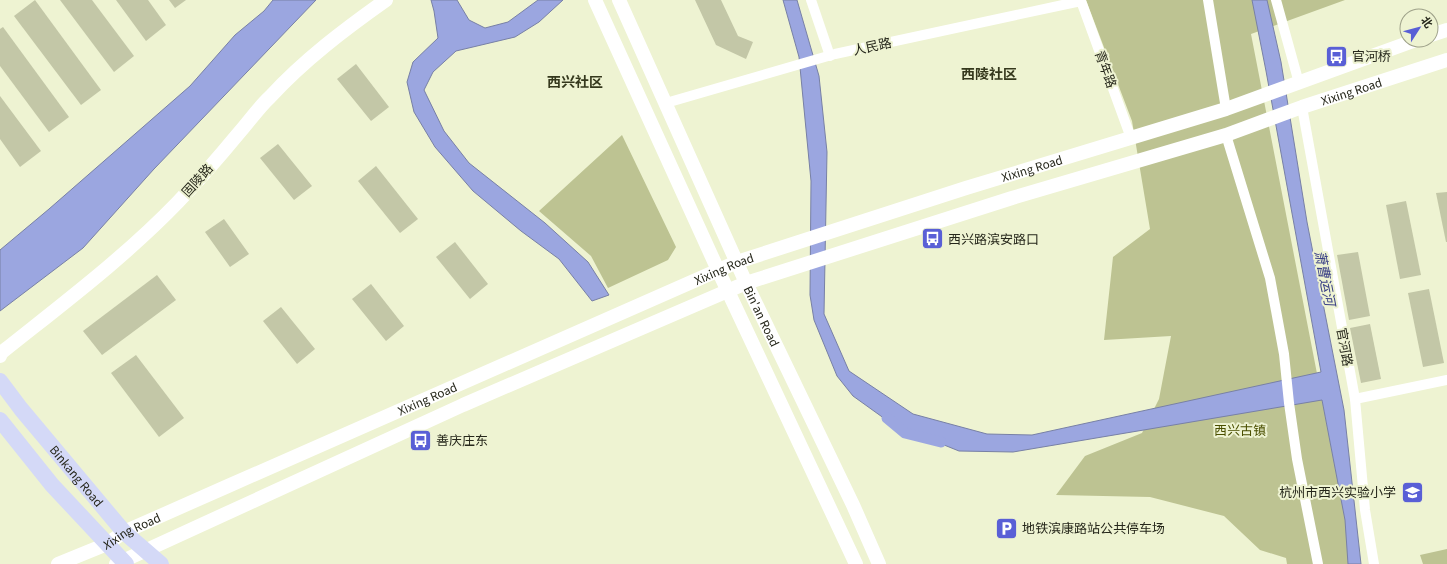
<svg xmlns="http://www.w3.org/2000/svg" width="1447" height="564" viewBox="0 0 1447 564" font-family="'Source Sans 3','Noto Sans SC',sans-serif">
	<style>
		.green { fill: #bdc392 }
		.water { fill: #9ba6e0; stroke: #7880a5 }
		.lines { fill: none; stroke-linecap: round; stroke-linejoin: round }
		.canal { stroke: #9ba6e0; stroke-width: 11 }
		.building { fill: #c3c7a7 }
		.street { stroke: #fff; stroke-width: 10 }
		.secondary { stroke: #fff; stroke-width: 14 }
		.primary { stroke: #d4d9f7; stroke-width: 16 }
		.labels { text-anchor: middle; stroke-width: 4; stroke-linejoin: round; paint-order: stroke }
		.street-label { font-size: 13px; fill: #26271b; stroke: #eef3d2 }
		.poi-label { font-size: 13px; fill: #26271b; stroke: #eef3d2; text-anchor: start }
		.park-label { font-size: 13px; fill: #4a4f00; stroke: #eef3d2 }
		.neighbourhood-label { font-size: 14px; font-weight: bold; fill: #35381d; stroke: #eef3d2 }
		.water-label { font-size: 14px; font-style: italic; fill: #3a4086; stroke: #eef3d2 }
	</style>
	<rect width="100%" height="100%" fill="#eef3d2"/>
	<g class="green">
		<polygon points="1086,0 1345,0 1251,34 1354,564 1287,564 1286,558 1260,550 1224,516 1150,497 1056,495 1085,456 1142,433 1159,399 1171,336 1104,340 1113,257 1150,229 1132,121"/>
		<polygon points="622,135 676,247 668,260 608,288 591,256 539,211"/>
		<polygon points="1447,549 1447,564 1423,564 1420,555"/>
	</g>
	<g class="water">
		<polygon points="273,0 316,0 154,169 83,248 0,311 0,250 49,209 190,86 235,35 264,11"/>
		<polygon points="431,0 457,0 469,20 485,28 508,22 538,0 563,0 539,22 515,37 456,51 433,72 424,90 444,131 469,163 545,223 588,262 609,295 592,301 559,259 521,231 473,191 435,147 414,112 407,82 413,62 438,38 434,11"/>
		<polygon points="783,0 797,0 819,76 827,152 824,314 849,371 913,414 987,434 1032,435 1321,372 1266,71 1252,0 1267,0 1281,62 1307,222 1344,410 1361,564 1348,564 1345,520 1322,400 1013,452 959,451 892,424 853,396 837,376 814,320 810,295 811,181 799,57"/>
	</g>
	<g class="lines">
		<polyline class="canal" points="887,418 905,433 941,442"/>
	</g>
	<g class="building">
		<polygon points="35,0 101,90 81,105 14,16"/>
		<polygon points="60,0 92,0 134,56 114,72"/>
		<polygon points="116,0 148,0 166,25 146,41"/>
		<polygon points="169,0 186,0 175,8"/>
		<polygon points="695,0 721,0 738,36 753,42 746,59 716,45"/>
		<polygon points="3,27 69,117 49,132 0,66 0,29"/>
		<polygon points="356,64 389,107 371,121 337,79"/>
		<polygon points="0,96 41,151 20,167 0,139"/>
		<polygon points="278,144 312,186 294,200 260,158"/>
		<polygon points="376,166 418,219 400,233 358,181"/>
		<polygon points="1447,192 1447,242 1446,242 1436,193"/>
		<polygon points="1406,201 1421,275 1400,279 1386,205"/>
		<polygon points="224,219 249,254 230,267 205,232"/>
		<polygon points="455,242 488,284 470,299 436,257"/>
		<polygon points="1358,252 1370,316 1349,320 1337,255"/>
		<polygon points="157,275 176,300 102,355 83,331"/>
		<polygon points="371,284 404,326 386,341 352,299"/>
		<polygon points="1429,289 1444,363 1423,367 1408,293"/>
		<polygon points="281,307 315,349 297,364 263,321"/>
		<polygon points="1370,324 1381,379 1361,383 1350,328"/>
		<polygon points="136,355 184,418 159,437 111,373"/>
	</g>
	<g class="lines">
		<g class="street">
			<polyline points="811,0 830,56"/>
			<polyline points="1208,0 1226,109"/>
			<polyline points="1276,0 1299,83"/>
			<polyline points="666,103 835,54 1081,1 1131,138"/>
			<polyline points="1302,107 1355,399 1365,510 1374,564"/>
			<polyline points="1226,135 1270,278 1284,354 1289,403 1297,459 1318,564"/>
			<polyline points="1355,399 1447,380"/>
		</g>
		<g class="secondary">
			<polyline points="595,0 718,270 856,564"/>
			<path id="s1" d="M619,0L746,283L853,505L879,564"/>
			<polyline points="1431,35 1447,30"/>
			<path d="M0,356L1,353C61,305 124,258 178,202C199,180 219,157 238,134C249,122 258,108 270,97C304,60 345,29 386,0"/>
			<path id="s2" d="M58,564L107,544L124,532L228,486L737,262L966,188L1226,109L1416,40"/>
			<path id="s3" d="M116,564L463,405L746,283L1012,198L1226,135L1302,107L1447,60"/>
		</g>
		<g class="primary">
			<path id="s4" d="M0,381L21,409L124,532L161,564"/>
			<polyline points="0,420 52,485 126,564"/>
		</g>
	</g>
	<defs>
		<symbol id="bus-square" viewBox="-11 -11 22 22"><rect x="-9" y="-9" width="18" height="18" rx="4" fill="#595fd6" stroke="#eef3d2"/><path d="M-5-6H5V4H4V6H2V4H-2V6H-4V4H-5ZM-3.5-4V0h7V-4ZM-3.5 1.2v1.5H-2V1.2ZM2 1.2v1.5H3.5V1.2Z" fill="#fff"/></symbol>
		<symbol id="school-square" viewBox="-11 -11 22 22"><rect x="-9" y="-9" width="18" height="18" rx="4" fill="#595fd6" stroke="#eef3d2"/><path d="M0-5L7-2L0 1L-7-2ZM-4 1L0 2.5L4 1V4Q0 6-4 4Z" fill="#fff"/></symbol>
		<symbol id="parking-square" viewBox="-11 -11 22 22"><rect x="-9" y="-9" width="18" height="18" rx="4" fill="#595fd6" stroke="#eef3d2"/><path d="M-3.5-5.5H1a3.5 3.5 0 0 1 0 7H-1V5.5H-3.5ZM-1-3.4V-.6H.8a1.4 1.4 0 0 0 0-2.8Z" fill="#fff"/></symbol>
	</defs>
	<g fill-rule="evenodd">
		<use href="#bus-square" x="1324" y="44" width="25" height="25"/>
		<use href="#bus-square" x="920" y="226" width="25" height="25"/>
		<use href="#bus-square" x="408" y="428" width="25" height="25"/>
		<use href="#school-square" x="1400" y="480" width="25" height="25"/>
		<use href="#parking-square" x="994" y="516" width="25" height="25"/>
	</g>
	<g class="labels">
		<g class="street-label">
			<text transform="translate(872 46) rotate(-12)" y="5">人民路</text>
			<text transform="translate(1106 69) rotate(70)" y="5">青年路</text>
			<text dy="5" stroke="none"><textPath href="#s3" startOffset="1325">Xixing Road</textPath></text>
			<text dy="5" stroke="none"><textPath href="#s2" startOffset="1053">Xixing Road</textPath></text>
			<text transform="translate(197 180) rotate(-48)" y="5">固陵路</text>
			<text dy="5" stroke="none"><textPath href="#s2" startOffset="729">Xixing Road</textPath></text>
			<text dy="5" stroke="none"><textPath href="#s1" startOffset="347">Bin'an Road</textPath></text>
			<text transform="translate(1345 347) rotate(80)" y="5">官河路</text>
			<text dy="5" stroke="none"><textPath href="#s2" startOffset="405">Xixing Road</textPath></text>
			<text dy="5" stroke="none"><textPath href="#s4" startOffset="122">Binkang Road</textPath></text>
			<text dy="5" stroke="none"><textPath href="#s2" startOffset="81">Xixing Road</textPath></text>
		</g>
		<g class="poi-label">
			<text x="1352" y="61">官河桥</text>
			<text x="948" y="244">西兴路滨安路口</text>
			<text x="436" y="445">善庆庄东</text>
			<text x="1396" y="497" text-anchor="end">杭州市西兴实验小学</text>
			<text x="1022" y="533">地铁滨康路站公共停车场</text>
		</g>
		<g class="park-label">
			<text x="1240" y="435">西兴古镇</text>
		</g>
		<g class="neighbourhood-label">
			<text x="989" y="79">西陵社区</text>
			<text x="575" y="87">西兴社区</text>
		</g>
		<g class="water-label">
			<text transform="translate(1325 278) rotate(79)" y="5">萧曹运河</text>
		</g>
	</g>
	<g transform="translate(1419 28) rotate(54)"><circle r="19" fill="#eef3d2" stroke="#9ea189"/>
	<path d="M0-3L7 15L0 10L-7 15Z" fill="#595fd6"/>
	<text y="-6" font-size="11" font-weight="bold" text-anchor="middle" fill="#26271b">北</text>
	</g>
</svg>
